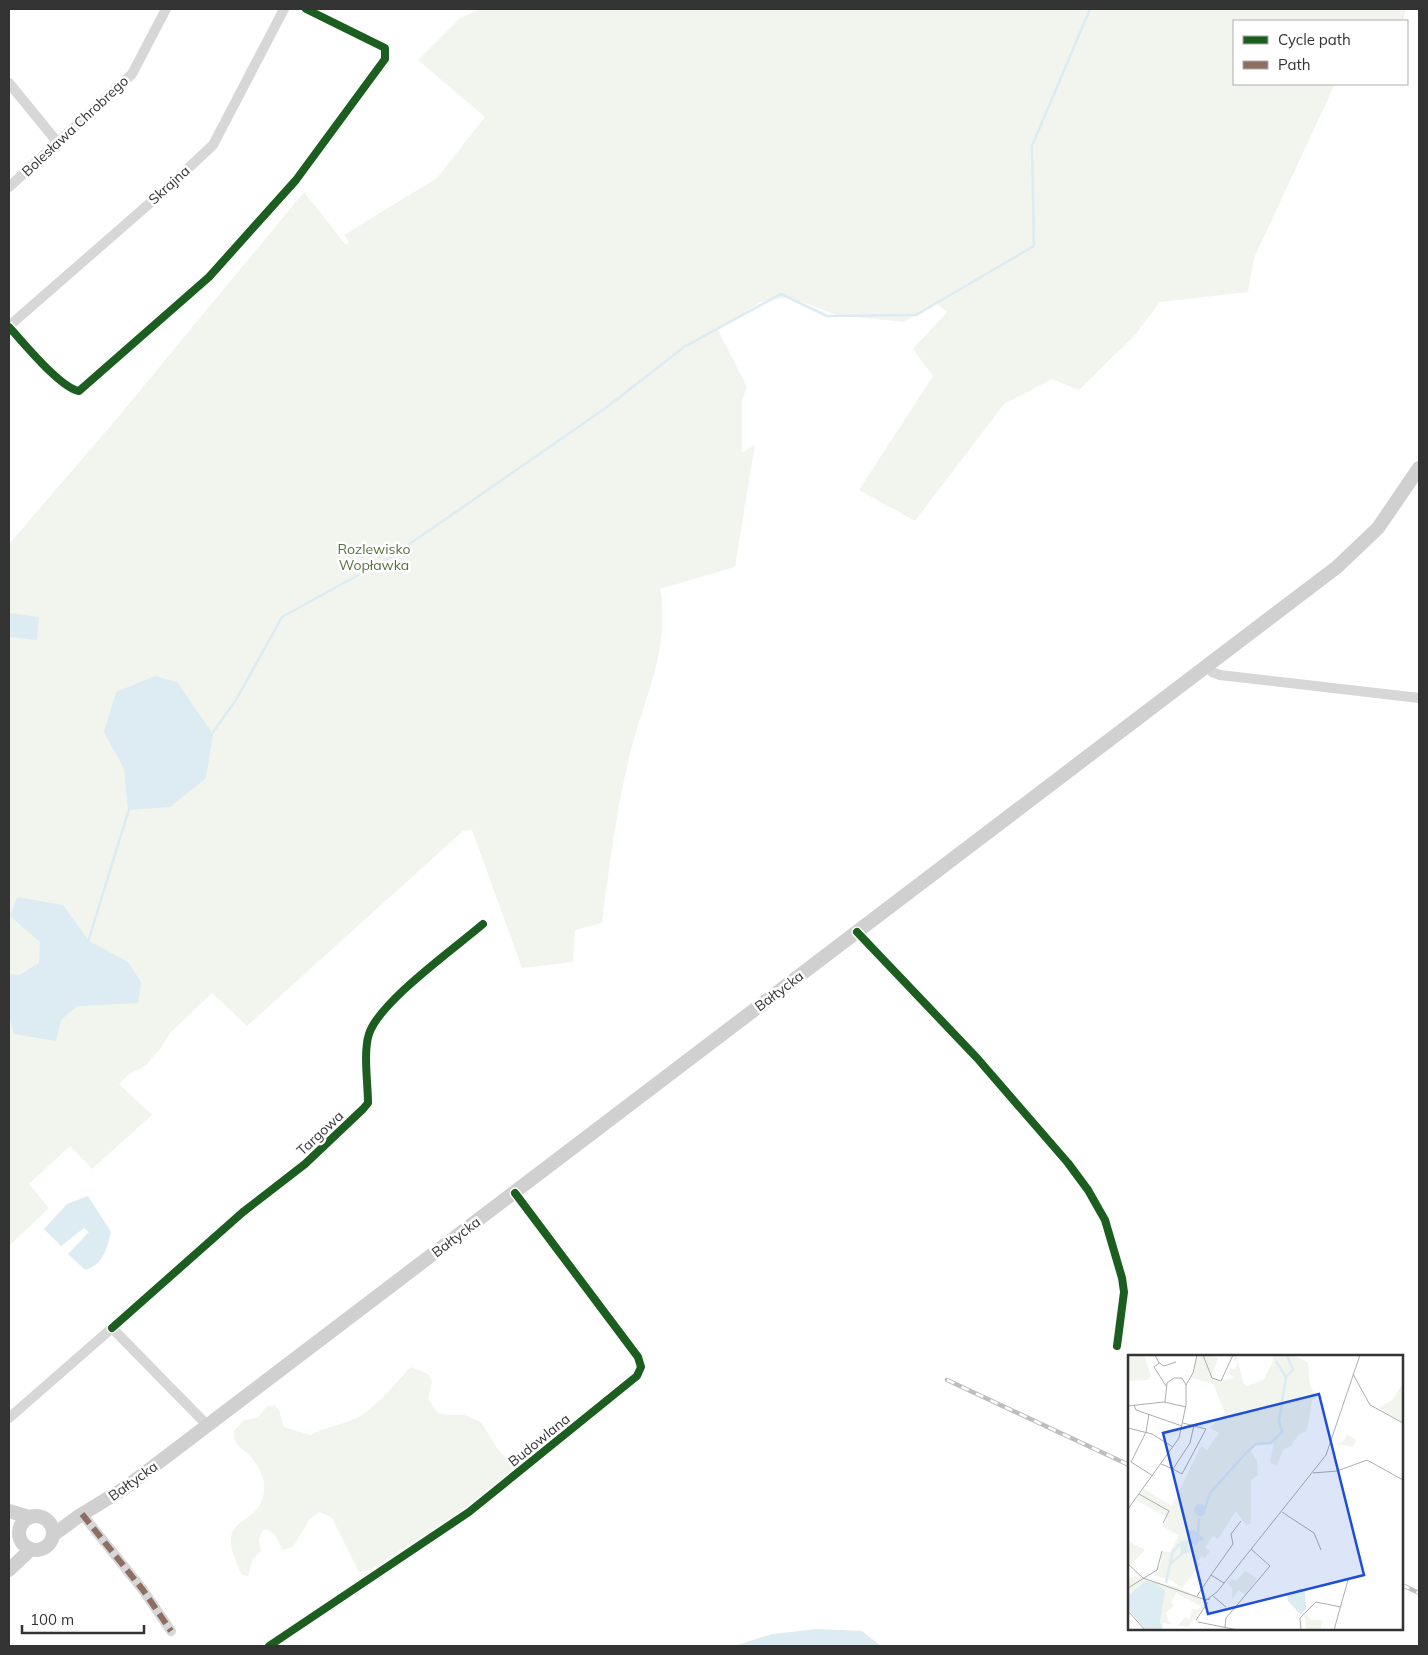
<svg xmlns="http://www.w3.org/2000/svg" width="1428" height="1655" viewBox="0 0 1428 1655" font-family="Mulish,sans-serif">
	<style>
		.green { fill: #f1f5ed }
		.water { fill: #ddebf3 }
		.lines { fill: none; stroke-linecap: round; stroke-linejoin: round }
		.stream { stroke: #ddebf3; stroke-width: 2.5 }
		.street { stroke: #d7d7d7; stroke-width: 10 }
		.secondary { stroke: #d0d0d0; stroke-width: 14 }
		.rail-casing { stroke: #bebebe; stroke-width: 4.5 }
		.rail { stroke: #fff; stroke-width: 2.5; stroke-dasharray: 8; stroke-linecap: butt }
		.quiet { stroke: #8d6e63; stroke-width: 6; stroke-dasharray: 12 6; stroke-linecap: butt }
		.cycleway-casing { stroke: #fff; stroke-width: 11 }
		.cycleway { stroke: #1b5e20; stroke-width: 8 }
		.labels { text-anchor: middle; stroke-width: 5; stroke-linejoin: round; paint-order: stroke }
		.street-label { font-size: 14px; fill: #333; stroke: #fff }
		.park-label { font-size: 14px; fill: #56703f; stroke: #fff }
		.inset-river { fill: none; stroke: #ddebf3; stroke-width: 2.5 }
		.inset-road { fill: none; stroke: #adadad; stroke-width: 1 }
		.view { fill: #1d4ed8; fill-opacity: 0.15; stroke: #1d4ed8; stroke-width: 2.5 }
		.inset-edge { fill: none; stroke: #333; stroke-width: 2.5 }
	</style>
	<rect width="100%" height="100%" fill="#fff"/>
	<g class="green">
		<path d="M481,9H1406L1403,21H1234V84H1335L1254,258L1248,292L1160,302L1135,335L1079,390L1052,379L1004,404L915,521L859,490L933,376L913,349L947,312L936,303L904,322L837,315L789,297L761,302L718,330L747,387L742,401V453L755,444L735,567L660,589C662,594 662,601 662,607C666,660 641,707 629,758C616,812 609,868 602,923L575,930L573,962L522,968L472,830L463,831L247,1026L212,993L170,1033L161,1048L145,1066L128,1075L119,1084L152,1115L92,1169L70,1146L29,1184L49,1208L9,1246V544L114,422L304,192L346,245L349,242L344,235L437,178L485,117L418,60L460,18Z"/>
		<path d="M411,1367L428,1374L432,1382L428,1399L437,1412L446,1415H465L481,1422L497,1448L505,1457L514,1461L523,1458L528,1463L473,1505L371,1569L359,1572L332,1518L320,1512L310,1519L293,1547L283,1550L274,1534L267,1529L262,1531L259,1540L261,1551L253,1559L248,1576L242,1575C209,1510 259,1532 264,1491C266,1477 256,1462 247,1453C243,1450 238,1447 236,1443C234,1440 234,1435 234,1431L244,1420L258,1418L266,1407L274,1405L279,1410L284,1427L310,1435C326,1426 345,1425 360,1416C380,1404 395,1383 411,1367Z"/>
	</g>
	<g class="water">
		<polygon points="9,613 39,617 37,640 9,637"/>
		<polygon points="155,676 177,682 213,734 206,778 170,807 128,810 124,769 104,732 116,692"/>
		<polygon points="17,897 63,905 89,941 128,962 141,982 138,1003 77,1006 61,1020 56,1041 14,1034 9,1016 9,974 19,975 39,963 40,942 10,916"/>
		<path d="M88,1196L111,1232C107,1249 103,1265 85,1270L68,1254L89,1232L84,1228L61,1246L44,1229L67,1204Z"/>
		<polygon points="817,1629 862,1631 881,1646 734,1646 772,1634"/>
	</g>
	<g class="lines">
		<g class="stream">
			<polyline points="211,735 236,700 282,617 391,557 607,407 684,347 781,294 827,316 916,315 1034,246 1032,146 1090,9"/>
			<polyline points="88,942 129,809"/>
		</g>
		<g class="street">
			<polyline points="9,83 58,143"/>
			<polyline points="9,187 132,74 166,9"/>
			<polyline points="9,326 165,190 213,145 284,9"/>
			<path d="M9,327C23,342 60,388 79,391L209,277L296,180L385,59V48L306,9"/>
			<polyline points="1208,667 1212,672 1220,675 1419,698"/>
			<polyline points="857,932 977,1058 1068,1163 1088,1190 1105,1220 1122,1278 1124,1292 1117,1346"/>
			<path d="M112,1328L243,1212L305,1164L363,1109L368,1103C368,1084 363,1052 369,1034C379,1002 455,948 483,924"/>
			<polyline points="9,1418 112,1328 207,1425"/>
			<polyline points="82,1514 143,1590 171,1631"/>
			<polyline points="269,1646 469,1512 637,1376 641,1367 638,1357 515,1193"/>
		</g>
		<g class="secondary">
			<polyline points="9,1511 29,1517"/>
			<circle cx="36" cy="1533" r="17"/>
			<polyline points="53,1535 79,1516 125,1488 1337,567 1378,528 1419,468"/>
			<polyline points="9,1570 30,1550"/>
		</g>
		<defs>
			<g id="rail">
				<polyline points="947,1380 1129,1465"/>
				<polyline points="1402,1585 1419,1593"/>
			</g>
		</defs>
		<use href="#rail" class="rail-casing"/>
		<use href="#rail" class="rail"/>
		<polyline class="quiet" points="82,1514 143,1590 171,1631"/>
		<defs>
			<g id="cycleway">
				<path d="M9,327C23,342 60,388 79,391L209,277L296,180L385,59V48L306,9"/>
				<polyline points="857,932 977,1058 1068,1163 1088,1190 1105,1220 1122,1278 1124,1292 1117,1346"/>
				<path d="M112,1328L243,1212L305,1164L363,1109L368,1103C368,1084 363,1052 369,1034C379,1002 455,948 483,924"/>
				<polyline points="269,1646 469,1512 637,1376 641,1367 638,1357 515,1193"/>
			</g>
		</defs>
		<use href="#cycleway" class="cycleway-casing"/>
		<use href="#cycleway" class="cycleway"/>
	</g>
	<g class="labels">
		<g class="street-label">
			<text transform="translate(75 126) rotate(-43)" y="5">Bolesława Chrobrego</text>
			<text transform="translate(169 185) rotate(-42)" y="5">Skrajna</text>
			<text transform="translate(779 991) rotate(-37)" y="5">Bałtycka</text>
			<text transform="translate(320 1133) rotate(-43)" y="5">Targowa</text>
			<text transform="translate(456 1237) rotate(-37)" y="5">Bałtycka</text>
			<text transform="translate(539 1440) rotate(-39)" y="5">Budowlana</text>
			<text transform="translate(133 1481) rotate(-36)" y="5">Bałtycka</text>
		</g>
		<g class="park-label">
			<text x="374" y="554">Rozlewisko<tspan x="374" dy="16">Wopławka</tspan></text>
		</g>
	</g>
	<g transform="translate(1128 1355)">
		<rect width="275" height="275" fill="#fff"/>
		<path d="M0,0H16L23,20L20,25L0,26ZM69,0H85L90,4L83,22L92,27L106,22L100,19L102,13L107,14L110,6L105,5L108,0L116,29L120,31L136,24L145,6L144,0H164L180,7L182,30L188,43L184,46L179,76L170,80L163,91L155,95L149,110L142,108L146,86L129,89L122,95L129,106L130,120L123,125V168L118,170L108,156L90,184L85,181L77,193L82,196L77,203L73,202L70,207L73,209L54,233L43,225L25,220L32,210L34,197H42L51,180L35,172L39,162L8,145L16,134L44,151L73,91L79,95L91,78L82,73L97,58L85,29L64,23ZM275,29V68L250,53L264,45ZM219,79L228,85L225,92L207,89L215,87ZM0,186L17,195L2,211L0,208ZM117,216L129,223L117,240L111,235L104,244V233L99,228L103,224L108,226ZM7,221L49,232L76,245L77,250L60,272L35,268V275H17L0,254V224ZM48,238L73,251L70,255L64,254L62,264L57,262L50,271L41,267L38,258L46,250L43,248ZM179,259L183,265H195L192,275H179L176,260Z" fill="#f1f5ed" fill-rule="evenodd"/>
		<path d="M66 155a6 6 0 1 1 12 0a6 6 0 1 1-12 0ZM66,175L77,184L71,186L69,190L59,188L62,197L53,200L52,187L63,184L61,176ZM18,226L28,228L37,236L32,266L34,275H18L0,253L1,240ZM173,233L177,237L178,254L172,259L160,246L159,240Z" fill="#ddebf3"/>
		<path class="inset-river" d="M158,22L165,15L159,0M77,154L82,138L119,97L128,89L143,88L154,77L151,66L158,22L148,6M70,179L71,163M42,209L54,199M38,228L44,199L51,189"/>
		<path class="inset-road" d="M27,0L31,8L26,12L38,31M75,0L84,23L93,26L105,0M31,8L36,11L48,7M225,19L242,50L275,68M58,30L65,18L69,0M6,50L8,55L54,71M0,51L36,47L58,52M21,59L18,77L3,107L25,121M0,73L24,79L45,92M33,109L45,114L62,88L66,70M45,114L54,119L78,74L55,68M185,118L209,116L239,105L275,125M11,139L41,156L35,168M0,154L51,83L58,50V30L54,23H46L39,28L37,47M154,157L186,178L193,195M0,209L15,223L78,245M83,220L105,189L103,179L113,166M0,233L29,215L34,196M69,241L83,220L96,228M85,241L98,252M82,244L78,245L89,237L198,100L232,0M0,256L17,275M68,265L80,247M70,267L110,275M97,272L98,263L142,211L123,194M173,275L172,263L188,247L213,252M206,275L220,225"/>
		<path class="view" d="M191,39L236,220L80,259L35,78Z"/>
		<rect width="275" height="275" class="inset-edge"/>
	</g>
	<rect width="1428" height="1655" fill="none" stroke="#333333" stroke-width="20"/>
	<rect x="1233" y="20" width="175" height="65" fill="#ffffff" stroke="#adadad"/>
	<rect x="1243" y="36" width="25" height="8" fill="#1b5e20" stroke="#adadad"/>
	<text x="1278" y="45" font-size="15" fill="#333333">Cycle path</text>
	<rect x="1243" y="61" width="25" height="8" fill="#8d6e63" stroke="#adadad"/>
	<text x="1278" y="70" font-size="15" fill="#333333">Path</text>
	<path d="M22 1625v8h122v-8" fill="none" stroke="#333333" stroke-width="2.5"/>
	<text x="30" y="1625" font-size="15" fill="#333333" stroke="#ffffff" stroke-width="4" paint-order="stroke">100 m</text>
</svg>
